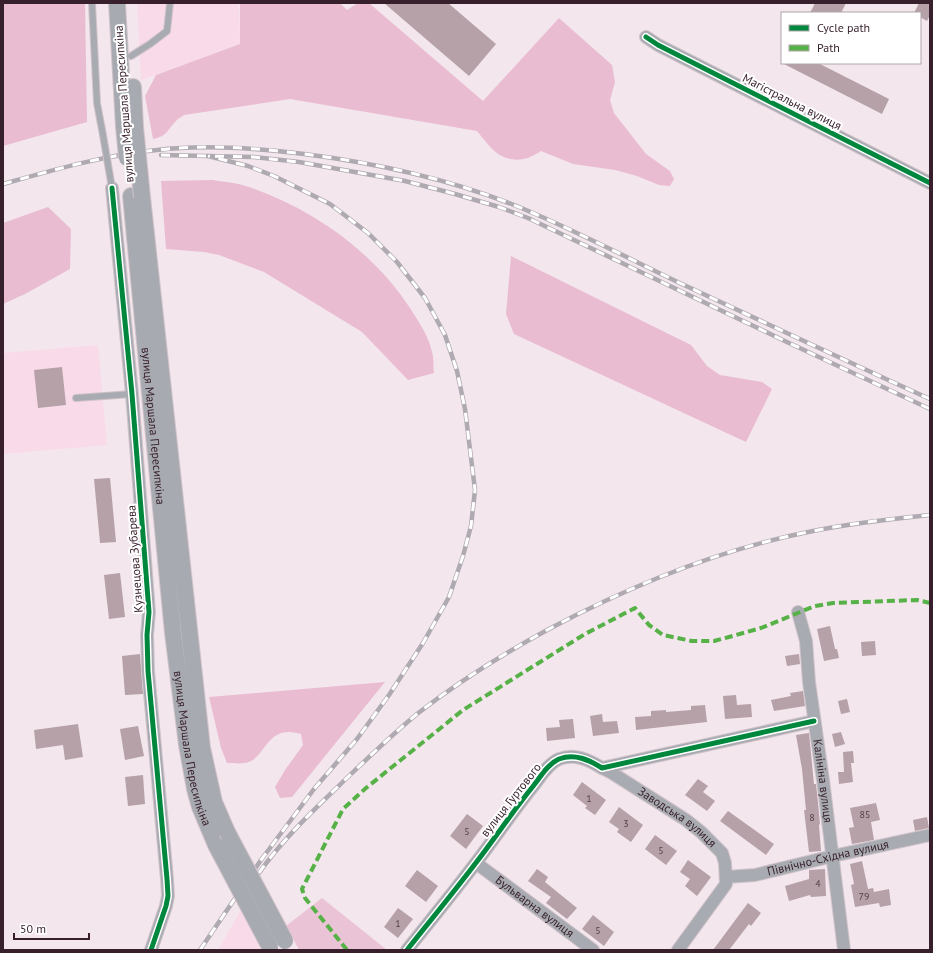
<svg xmlns="http://www.w3.org/2000/svg" width="933" height="953" viewBox="0 0 933 953" font-family="'PT Sans',sans-serif">
	<style>
		.built { fill: #f9dae9 }
		.green { fill: #ebc3d6 }
		.forest { fill: #e9bcd2 }
		.building { fill: #b5a1a7 }
		.lines { fill: none; stroke-linecap: round; stroke-linejoin: round }
		.lane-casing { stroke: #d1c3ca; stroke-width: 8 }
		.street-casing { stroke: #d1c3ca; stroke-width: 14 }
		.secondary-casing { stroke: #d1c3ca; stroke-width: 18 }
		.lane { stroke: #a8abb1; stroke-width: 6 }
		.street { stroke: #a8abb1; stroke-width: 12 }
		.secondary { stroke: #a8aab1; stroke-width: 16 }
		.rail-casing { stroke: #afaab1; stroke-width: 4.5 }
		.rail { stroke: #fff; stroke-width: 3; stroke-dasharray: 9; stroke-linecap: butt }
		.lane-bridge-casing { stroke: #d1c3ca; stroke-width: 8; stroke-linecap: butt }
		.secondary-bridge-casing { stroke: #d1c3ca; stroke-width: 18; stroke-linecap: butt }
		.lane-bridge { stroke: #a8abb1; stroke-width: 6 }
		.secondary-bridge { stroke: #a8aab1; stroke-width: 16 }
		.quiet { stroke: #56b146; stroke-width: 4; stroke-dasharray: 8 4; stroke-linecap: butt }
		.cycleway-casing { stroke: #fff; stroke-width: 8 }
		.cycleway { stroke: #00873e; stroke-width: 5 }
		.labels { text-anchor: middle; stroke-width: 4; stroke-linejoin: round; paint-order: stroke }
		.number-label { font-size: 10px; fill: #56404a }
		.street-label { font-size: 12px; fill: #371f2b; stroke: #fff }
	</style>
	<rect width="100%" height="100%" fill="#f4e6ed"/>
	<g class="built">
		<polygon points="137,3 239,3 240,44 141,80"/>
		<polygon points="98,345 107,445 3,454 3,353"/>
		<polygon points="241,910 265,950 218,950"/>
	</g>
	<polygon class="green" points="322,898 387,950 299,950 286,926"/>
	<g class="forest">
		<polygon points="3,3 85,3 87,122 3,146"/>
		<path d="M240,3H340L347,10L358,3H369L483,101L559,18L612,65L615,82L610,100L614,113L646,154L670,171L674,179L670,186L659,185L637,176L615,170L573,164L541,151C536,154 530,158 524,159C500,163 491,148 477,131L290,99L184,115C182,117 178,118 176,121C167,130 168,136 153,139L145,96L156,75L240,44Z"/>
		<path d="M213,180C225,182 238,183 249,187C315,210 374,252 412,311C420,324 429,337 432,352C434,358 433,366 434,373L408,380L362,332L264,272L219,255L204,252L166,249L161,181Z"/>
		<polygon points="48,207 71,229 70,269 25,294 3,304 3,223"/>
		<polygon points="511,256 691,345 707,366 720,375 762,382 772,389 746,442 514,334 506,314"/>
		<path d="M385,682L292,797L280,798L275,787L285,770L303,745L301,734C298,733 293,732 289,732C265,732 264,760 245,763C240,764 232,763 227,763L221,748L209,697Z"/>
	</g>
	<g class="building">
		<polygon points="384,3 448,3 496,44 469,76"/>
		<polygon points="815,3 846,3 841,13 810,13"/>
		<polygon points="919,3 930,3 930,15 927,21 920,17 920,13 914,13"/>
		<polygon points="782,63 818,63 889,99 882,114"/>
		<polygon points="62,367 66,405 38,408 34,370"/>
		<polygon points="110,478 116,542 100,543 94,479"/>
		<polygon points="120,573 125,617 109,619 104,575"/>
		<polygon points="830,626 835,649 837,649 839,658 824,661 817,629"/>
		<polygon points="875,641 876,655 862,656 861,642"/>
		<polygon points="140,654 143,694 125,695 122,656"/>
		<polygon points="799,654 800,664 787,666 785,656"/>
		<polygon points="803,691 805,706 774,711 771,700 791,696 790,693"/>
		<polygon points="736,695 737,705 751,704 752,717 725,719 723,696"/>
		<polygon points="847,699 850,712 841,714 838,701"/>
		<polygon points="705,705 707,722 636,730 635,717 651,716 651,711 666,710 666,712 691,710 691,706"/>
		<polygon points="602,714 603,722 617,721 619,733 593,736 590,716"/>
		<polygon points="573,719 575,738 547,741 546,728 560,727 559,720"/>
		<polygon points="78,724 83,757 65,760 63,745 36,749 34,730"/>
		<polygon points="138,726 144,756 125,760 120,729"/>
		<polygon points="841,732 845,744 835,747 832,734"/>
		<polygon points="809,733 814,784 816,784 818,803 820,824 819,825 821,851 809,852 804,810 806,810 802,769 796,735"/>
		<polygon points="853,751 854,763 851,763 853,782 839,784 838,772 844,772 843,752"/>
		<polygon points="143,775 145,804 128,806 125,777"/>
		<polygon points="698,779 708,786 703,792 715,801 707,811 685,795"/>
		<polygon points="582,782 606,800 595,815 585,808 587,806 573,795"/>
		<polygon points="876,803 880,820 871,822 874,840 852,844 849,828 854,827 850,808"/>
		<polygon points="619,807 643,825 631,842 617,832 619,829 609,822"/>
		<polygon points="728,811 774,844 766,855 720,821"/>
		<polygon points="467,814 483,826 466,849 450,836"/>
		<polygon points="927,817 929,828 915,831 913,820"/>
		<polygon points="655,835 677,851 666,865 645,849"/>
		<polygon points="688,860 711,877 697,896 685,886 690,879 680,872"/>
		<polygon points="862,861 868,889 873,888 874,892 889,889 891,905 880,907 879,903 855,907 851,885 854,884 850,864"/>
		<polygon points="537,869 548,877 545,882 577,908 567,919 546,903 551,897 528,881"/>
		<polygon points="825,869 826,896 811,897 810,895 789,901 785,886 809,879 809,870"/>
		<polygon points="417,870 438,886 426,902 405,886"/>
		<polygon points="748,903 761,913 751,926 749,924 729,950 713,950"/>
		<polygon points="398,908 413,919 398,938 384,927"/>
		<polygon points="593,915 614,932 604,946 582,929"/>
	</g>
	<g class="lines">
		<defs>
			<g id="lane">
				<polyline points="92,3 97,103 103,135"/>
				<polyline points="131,56 150,44 167,31 170,3"/>
				<polyline points="76,398 132,394"/>
			</g>
			<g id="street">
				<polyline points="646,37 658,45 930,183"/>
				<polyline points="112,188 132,394 149,612 147,635 148,671 167,879 168,896 166,906 151,950"/>
				<path id="s1" d="M798,612L806,641L809,682L823,780L844,950"/>
				<path id="s2" d="M602,768L612,773L686,820L701,832L722,853L725,863L726,884L678,950"/>
				<path id="s3" d="M476,863L593,950"/>
				<path id="s4" d="M726,877L755,875L833,856L930,835"/>
				<path d="M407,950C430,921 453,893 475,864C495,838 513,811 534,785C541,776 548,764 559,759C575,753 589,760 602,768L814,721"/>
			</g>
			<g id="secondary">
				<polyline points="117,3 124,127"/>
				<polyline points="133,87 135,127"/>
				<path id="s5" d="M131,196L173,633L187,745L195,789L200,807L216,845"/>
				<polyline points="142,197 202,748 214,802 227,832"/>
			</g>
		</defs>
		<use href="#lane" class="lane-casing"/>
		<use href="#street" class="street-casing"/>
		<use href="#secondary" class="secondary-casing"/>
		<use href="#lane" class="lane"/>
		<use href="#street" class="street"/>
		<use href="#secondary" class="secondary"/>
		<defs>
			<g id="rail">
				<polyline points="161,155 253,157 299,162 405,181 455,194 499,207 528,218 789,343 930,409"/>
				<path d="M3,184C53,170 105,155 157,150C206,144 256,148 304,154C383,164 460,181 533,213C584,235 634,261 684,285C766,323 848,362 930,399"/>
				<path d="M259,873C284,837 319,805 350,775C372,754 394,733 417,714C458,682 503,654 549,629C632,585 720,549 813,531C852,523 891,519 930,515"/>
				<polyline points="200,950 261,860 314,789 357,739 389,695 423,643 449,597 463,556 471,526 475,490 465,409 457,371 445,335 425,298 397,262 368,233 330,204 274,176 248,166 208,156"/>
			</g>
		</defs>
		<use href="#rail" class="rail-casing"/>
		<use href="#rail" class="rail"/>
		<defs>
			<polyline id="lane-bridge" points="103,135 112,188"/>
			<g id="secondary-bridge">
				<polyline points="124,127 127,158"/>
				<polyline points="135,127 142,197"/>
				<polyline points="227,832 285,941"/>
				<polyline points="216,845 270,947"/>
			</g>
		</defs>
		<use href="#lane-bridge" class="lane-bridge-casing"/>
		<use href="#secondary-bridge" class="secondary-bridge-casing"/>
		<use href="#lane-bridge" class="lane-bridge"/>
		<use href="#secondary-bridge" class="secondary-bridge"/>
		<polyline class="quiet" points="347,950 305,898 302,889 343,809 366,788 463,710 585,634 635,608 649,625 663,635 692,641 714,641 729,637 761,628 815,606 833,603 917,600 930,603"/>
		<defs>
			<g id="cycleway">
				<polyline points="646,37 658,45 930,183"/>
				<polyline points="112,188 132,394 149,612 147,635 148,671 167,879 168,896 166,906 151,950"/>
				<path d="M407,950C430,921 453,893 475,864C495,838 513,811 534,785C541,776 548,764 559,759C575,753 589,760 602,768L814,721"/>
			</g>
		</defs>
		<use href="#cycleway" class="cycleway-casing"/>
		<use href="#cycleway" class="cycleway"/>
	</g>
	<g class="labels">
		<g class="number-label">
			<text x="589" y="802">1</text>
			<text x="865" y="818">85</text>
			<text x="812" y="821">8</text>
			<text x="626" y="827">3</text>
			<text x="467" y="835">5</text>
			<text x="661" y="854">5</text>
			<text x="818" y="887">4</text>
			<text x="864" y="900">79</text>
			<text x="398" y="927">1</text>
			<text x="598" y="934">5</text>
		</g>
		<g class="street-label">
			<text transform="translate(792 102) rotate(27)" y="4">Магістральна вулиця</text>
			<text transform="translate(124 104) rotate(-94)" y="4">вулиця Маршала Пересипкіна</text>
			<text dy="4" stroke="none"><textPath href="#s5" startOffset="231">вулиця Маршала Пересипкіна</textPath></text>
			<text transform="translate(135 559) rotate(-94)" y="4">Кузнецова Зубарева</text>
			<text dy="4" stroke="none"><textPath href="#s5" startOffset="556">вулиця Маршала Пересипкіна</textPath></text>
			<text dy="4" stroke="none"><textPath href="#s1" startOffset="171">Калініна вулиця</textPath></text>
			<text transform="translate(511 800) rotate(-52)" y="4">вулиця Гуртового</text>
			<text dy="4" stroke="none"><textPath href="#s2" startOffset="90">Заводська вулиця</textPath></text>
			<text dy="4" stroke="none"><textPath href="#s4" startOffset="104">Північно-Східна вулиця</textPath></text>
			<text dy="4" stroke="none"><textPath href="#s3" startOffset="73">Бульварна вулиця</textPath></text>
		</g>
	</g>
	<rect width="933" height="953" fill="none" stroke="#371f2b" stroke-width="8"/>
	<rect x="781" y="12" width="140" height="52" fill="#ffffff" stroke="#afa5aa"/>
	<rect x="789" y="25" width="20" height="6" fill="#00873e" stroke="#afa5aa"/>
	<text x="817" y="32" font-size="12" fill="#371f2b">Cycle path</text>
	<rect x="789" y="45" width="20" height="6" fill="#56b146" stroke="#afa5aa"/>
	<text x="817" y="52" font-size="12" fill="#371f2b">Path</text>
	<path d="M14 933v6h75v-6" fill="none" stroke="#371f2b" stroke-width="2"/>
	<text x="20" y="933" font-size="12" fill="#371f2b" stroke="#ffffff" stroke-width="3" paint-order="stroke">50 m</text>
</svg>
